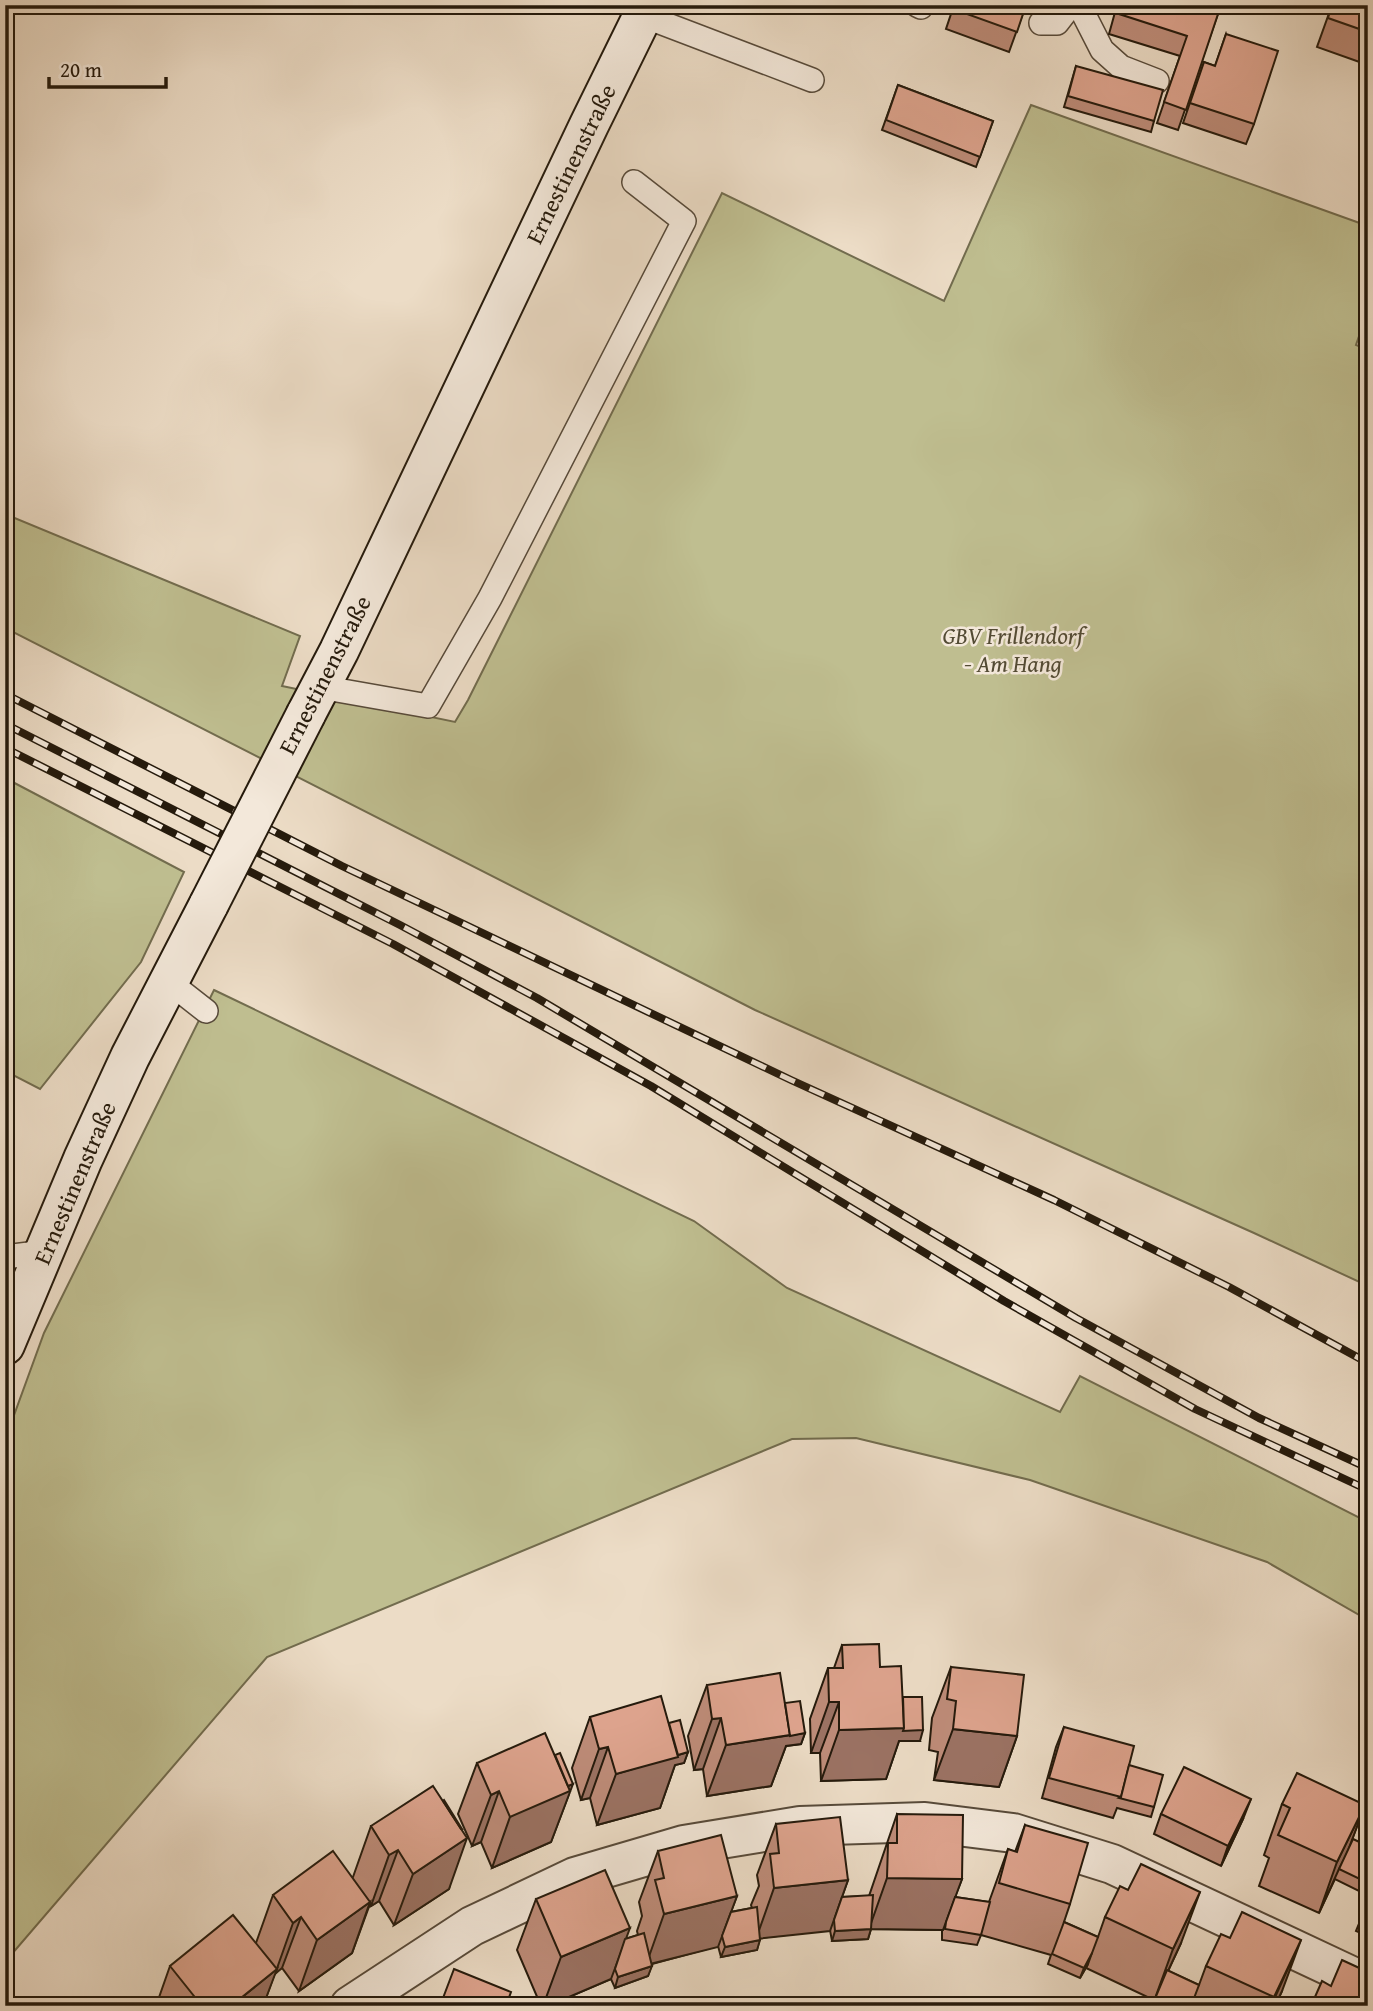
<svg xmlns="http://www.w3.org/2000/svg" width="1373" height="2011" viewBox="0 0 1373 2011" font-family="'Gentium Book Plus',serif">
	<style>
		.green { fill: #bfbe90; stroke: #726c4e; stroke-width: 2 }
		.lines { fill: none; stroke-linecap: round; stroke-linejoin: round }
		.service-casing { stroke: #574a3a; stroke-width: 26 }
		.minor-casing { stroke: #574a3a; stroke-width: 42 }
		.secondary-casing { stroke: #251a0c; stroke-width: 42 }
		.service { stroke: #f3e8da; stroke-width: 23 }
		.minor { stroke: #f3e8da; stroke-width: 38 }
		.secondary { stroke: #f3e8da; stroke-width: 38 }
		.rail-casing { stroke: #251a0c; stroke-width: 8 }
		.rail { stroke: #f3e8da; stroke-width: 5; stroke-dasharray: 16; stroke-linecap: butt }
		.secondary-bridge-casing { stroke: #251a0c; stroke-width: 42; stroke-linecap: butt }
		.secondary-bridge { stroke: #f3e8da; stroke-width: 38 }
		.wall { fill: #be8c79; stroke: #251a0c; stroke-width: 2 }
		.shaded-wall { fill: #9b7263; stroke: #251a0c; stroke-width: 2 }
		.building { fill: #dda38d; stroke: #251a0c; stroke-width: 2 }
		.labels { text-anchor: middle; stroke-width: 5; stroke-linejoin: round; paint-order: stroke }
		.street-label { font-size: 24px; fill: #251a0c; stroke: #f3e8da }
		.park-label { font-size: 24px; font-style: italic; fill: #534b34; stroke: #f3e8da }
	</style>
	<rect width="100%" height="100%" fill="#ecdcc6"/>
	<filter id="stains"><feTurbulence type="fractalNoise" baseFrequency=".00286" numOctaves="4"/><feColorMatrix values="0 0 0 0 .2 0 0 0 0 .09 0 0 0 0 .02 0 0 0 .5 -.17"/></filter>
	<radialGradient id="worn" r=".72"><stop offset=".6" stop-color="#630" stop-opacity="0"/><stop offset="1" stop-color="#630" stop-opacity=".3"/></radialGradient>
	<g class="green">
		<polygon points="1031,105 1368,226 1368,310 1356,345 1368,350 1368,1286 1254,1233 755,1010 5,628 5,514 300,636 282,686 455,722 468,700 722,193 944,301"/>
		<polygon points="5,778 184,872 141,962 40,1089 5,1071"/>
		<polygon points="214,990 694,1221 787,1288 1060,1412 1080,1376 1368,1522 1368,1620 1267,1562 1030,1480 856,1438 792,1439 267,1657 5,1962 5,1440 44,1333"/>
	</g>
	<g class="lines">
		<defs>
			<g id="service">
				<polyline points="917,5 921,7"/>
				<polyline points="1079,5 1102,50 1121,67 1157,81"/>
				<polyline points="644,16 812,80"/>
				<polyline points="1041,23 1057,23 1071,5"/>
				<polyline points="320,687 428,706 490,598 684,221 634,182"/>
				<polyline points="169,982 206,1011"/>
				<polyline points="5,1257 45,1252"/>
			</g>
			<polyline id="minor" points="350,2006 472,1926 575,1877 684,1845 800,1826 925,1822 1013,1833 1112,1864 1368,1984"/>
			<g id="secondary">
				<polyline points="306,714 339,651 589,125 648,5"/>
				<polyline points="5,1345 83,1159 130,1057 209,904"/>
			</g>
		</defs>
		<use href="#service" class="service-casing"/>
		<use href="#minor" class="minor-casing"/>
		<use href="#secondary" class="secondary-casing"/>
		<use href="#service" class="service"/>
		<use href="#minor" class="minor"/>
		<use href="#secondary" class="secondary"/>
		<defs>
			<g id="rail">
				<polyline points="5,694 342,866 791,1080 1054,1200 1229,1287 1368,1363"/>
				<polyline points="5,724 400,925 537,998 1076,1318 1259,1418 1368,1468"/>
				<polyline points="5,748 393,944 651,1086 1004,1301 1195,1409 1368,1490"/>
			</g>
		</defs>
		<use href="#rail" class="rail-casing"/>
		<use href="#rail" class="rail"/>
		<defs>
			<polyline id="secondary-bridge" points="209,904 306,714"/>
		</defs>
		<use href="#secondary-bridge" class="secondary-bridge-casing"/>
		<use href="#secondary-bridge" class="secondary-bridge"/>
	</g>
	<g class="wall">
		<polygon points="954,5 1026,5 1009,52 946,29"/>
		<polygon points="1117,5 1193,5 1197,7 1197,5 1221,5 1178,130 1157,123 1180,56 1109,34"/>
		<polygon points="1332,5 1368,5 1368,65 1317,47"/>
		<polygon points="1226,34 1254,124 1246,144 1183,123 1204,62 1215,66"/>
		<polygon points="1076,66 1154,121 1151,132 1064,107"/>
		<polygon points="898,85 993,121 976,167 882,130"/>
		<polygon points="842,1645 880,1667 920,1741 899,1741 886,1779 821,1781 820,1753 811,1753 810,1719 828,1668 834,1668"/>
		<polygon points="951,1667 1017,1736 999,1787 934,1780 938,1752 929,1750 932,1718"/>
		<polygon points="707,1685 785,1703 805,1733 801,1744 786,1746 771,1786 707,1796 703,1769 694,1770 688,1736"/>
		<polygon points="590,1717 669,1723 688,1752 684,1763 675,1765 660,1808 597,1825 590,1798 581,1800 572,1768"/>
		<polygon points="1064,1727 1129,1765 1154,1807 1151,1817 1117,1808 1113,1818 1042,1798 1056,1747"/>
		<polygon points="477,1763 569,1794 551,1842 492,1868 481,1842 472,1846 458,1814"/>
		<polygon points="1282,1804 1365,1805 1350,1845 1368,1846 1367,1895 1335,1879 1319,1913 1259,1886 1269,1858 1264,1855"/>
		<polygon points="897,1814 962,1879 955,1897 989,1902 1008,1849 1015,1852 1025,1825 1070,1904 1064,1922 1098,1937 1105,1917 1181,1943 1168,1971 1199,1985 1206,1966 1282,1991 1275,2006 1152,2006 1154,2000 1086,1968 1088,1964 1080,1978 1048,1964 1051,1955 981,1935 977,1945 942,1940 942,1930 871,1929 868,1939 832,1941 830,1930 760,1938 757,1950 721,1957 718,1946 652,1964 648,1976 615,1988 611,1979 548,2006 541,2006 517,1950 536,1899 625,1939 638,1935 637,1931 642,1916 639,1902 658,1851 737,1896 731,1912 752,1908 751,1905 759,1886 757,1875 776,1824 848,1880 842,1897 869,1896"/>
		<polygon points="1161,1814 1243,1819 1221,1866 1154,1834"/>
		<polygon points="371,1826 462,1830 449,1889 394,1925 379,1901 371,1906 370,1904 352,1953 299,1991 282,1968 275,1973 263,2006 156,2006 170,1966 256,1943 273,1895 353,1877"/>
		<polygon points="1368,1902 1368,1936 1356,1931"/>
	</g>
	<g class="shaded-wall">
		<polygon points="829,1702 839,1702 820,1753 811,1753"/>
		<polygon points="721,1718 703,1769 694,1770 712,1719"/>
		<polygon points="904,1728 923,1730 920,1741 899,1741 886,1779 821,1781 839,1730"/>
		<polygon points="953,1729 1017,1736 999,1787 934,1780"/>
		<polygon points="805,1733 801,1744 786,1746 771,1786 707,1796 726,1745"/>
		<polygon points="608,1747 590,1798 581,1800 599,1749"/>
		<polygon points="688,1752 684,1763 675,1765 660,1808 597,1825 616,1774"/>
		<polygon points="573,1784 551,1842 492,1868 510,1817 541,1798"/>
		<polygon points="499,1791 481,1842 472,1846 491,1795"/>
		<polygon points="1251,1799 1243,1819 1221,1866 1228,1846"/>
		<polygon points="1365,1805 1346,1856 1339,1869 1319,1913 1337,1862"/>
		<polygon points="467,1838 449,1889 394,1925 413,1874"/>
		<polygon points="398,1850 379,1901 371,1906 389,1855"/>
		<polygon points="887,1878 962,1879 943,1930 869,1929"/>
		<polygon points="848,1880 830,1931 756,1939 774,1888"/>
		<polygon points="1200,1892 1181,1943 1154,2001 1173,1949"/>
		<polygon points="737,1896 718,1947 646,1965 664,1914"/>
		<polygon points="370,1902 352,1953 299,1991 317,1940"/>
		<polygon points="301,1917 282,1968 275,1974 293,1923"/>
		<polygon points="630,1928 611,1979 548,2006 543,2006 561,1957"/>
		<polygon points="871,1929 868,1939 832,1941 835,1931"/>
		<polygon points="760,1940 757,1950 721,1957 725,1947"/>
		<polygon points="1301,1940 1282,1991 1275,2006 1271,2006"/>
		<polygon points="1092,1953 1088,1964 1080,1978 1084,1968"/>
		<polygon points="652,1966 648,1976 615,1988 618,1977"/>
		<polygon points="277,1969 263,2006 231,2006"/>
	</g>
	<g class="building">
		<polygon points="955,5 1026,5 1017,32 953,9"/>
		<polygon points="1119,5 1193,5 1197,7 1198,5 1221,5 1186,110 1164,102 1187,36 1116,13"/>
		<polygon points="1332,5 1368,5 1368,32 1328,18"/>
		<polygon points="1226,34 1278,51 1254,124 1190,103 1204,62 1215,66"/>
		<polygon points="1076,66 1163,90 1154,121 1068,96"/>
		<polygon points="898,85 993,121 980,157 886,120"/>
		<polygon points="879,1644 880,1667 901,1666 904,1728 839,1730 839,1702 829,1702 828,1668 843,1668 842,1645"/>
		<polygon points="951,1667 1024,1675 1017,1736 953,1729 956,1701 947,1699"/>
		<polygon points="780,1673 790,1735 726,1745 721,1718 712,1719 707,1685"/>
		<polygon points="661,1696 678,1757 616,1774 608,1747 599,1749 590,1717"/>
		<polygon points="903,1697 922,1697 923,1730 903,1731 904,1728"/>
		<polygon points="800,1701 805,1733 790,1736 785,1703"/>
		<polygon points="680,1720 688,1752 678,1755 669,1723"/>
		<polygon points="1064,1727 1134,1746 1121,1797 1049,1778"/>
		<polygon points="545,1733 570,1791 510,1817 499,1791 491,1795 477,1763"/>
		<polygon points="560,1753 573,1784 568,1786 555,1755"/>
		<polygon points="1129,1765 1163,1775 1154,1807 1119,1798 1121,1797"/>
		<polygon points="1184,1767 1251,1799 1228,1846 1161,1814"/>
		<polygon points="1297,1773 1365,1805 1337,1862 1278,1835 1290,1808 1282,1804"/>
		<polygon points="433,1786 467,1838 413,1874 398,1850 389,1855 371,1826"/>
		<polygon points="444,1800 462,1829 461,1829 443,1801"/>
		<polygon points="897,1814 963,1815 962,1879 887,1878 888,1843 897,1843"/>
		<polygon points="840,1817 848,1880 774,1888 770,1854 779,1853 776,1824"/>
		<polygon points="1025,1825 1088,1843 1070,1904 999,1883 1008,1849 1017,1852"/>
		<polygon points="721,1835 737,1896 664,1914 655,1880 664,1878 658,1851"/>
		<polygon points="1353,1839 1368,1846 1368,1883 1339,1869"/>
		<polygon points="333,1851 370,1902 317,1940 301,1917 293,1923 273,1895"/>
		<polygon points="1141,1864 1200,1892 1173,1949 1105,1917 1120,1886 1128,1890"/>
		<polygon points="605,1870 630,1928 561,1957 536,1899"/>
		<polygon points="873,1895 871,1929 835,1931 834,1920 842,1897"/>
		<polygon points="955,1897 990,1902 981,1935 945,1929 946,1922"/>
		<polygon points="1368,1902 1368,1912 1364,1910"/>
		<polygon points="757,1907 760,1940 725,1947 722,1936 731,1912"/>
		<polygon points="1242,1912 1301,1940 1274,1997 1206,1966 1221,1934 1230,1938"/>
		<polygon points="233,1915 277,1969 231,2006 202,2006 170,1966"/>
		<polygon points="1064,1922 1098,1937 1092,1953 1084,1968 1052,1954"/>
		<polygon points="644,1933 652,1966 618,1977 615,1969 625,1939"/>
		<polygon points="1342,1960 1368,1972 1368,2006 1311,2006 1322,1981 1331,1986"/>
		<polygon points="454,1969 511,1992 506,2006 440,2006"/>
		<polygon points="1167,1970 1199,1985 1191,2006 1165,2006 1154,2001"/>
		<polygon points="150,2001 154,2006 144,2006"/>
	</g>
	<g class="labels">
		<g class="street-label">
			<text transform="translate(571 164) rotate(-64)" y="8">Ernestinenstraße</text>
			<text transform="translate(325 675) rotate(-63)" y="8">Ernestinenstraße</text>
			<text transform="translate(75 1183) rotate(-67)" y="8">Ernestinenstraße</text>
		</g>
		<g class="park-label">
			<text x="1013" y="644">GBV Frillendorf<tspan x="1013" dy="28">- Am Hang</tspan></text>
		</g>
	</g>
	<rect width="1373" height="2011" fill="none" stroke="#ecdcc6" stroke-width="28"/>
	<rect x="7" y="7" width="1359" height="1997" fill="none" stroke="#251a0c" stroke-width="3.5"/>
	<rect x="14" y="14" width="1345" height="1983" fill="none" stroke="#251a0c" stroke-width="2"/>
	<path d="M49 77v10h117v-10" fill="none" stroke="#251a0c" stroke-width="3.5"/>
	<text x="60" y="77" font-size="21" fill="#251a0c" stroke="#f3e8da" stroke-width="5" paint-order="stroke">20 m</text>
	<rect width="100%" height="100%" filter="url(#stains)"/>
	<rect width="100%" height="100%" fill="url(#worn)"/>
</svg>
